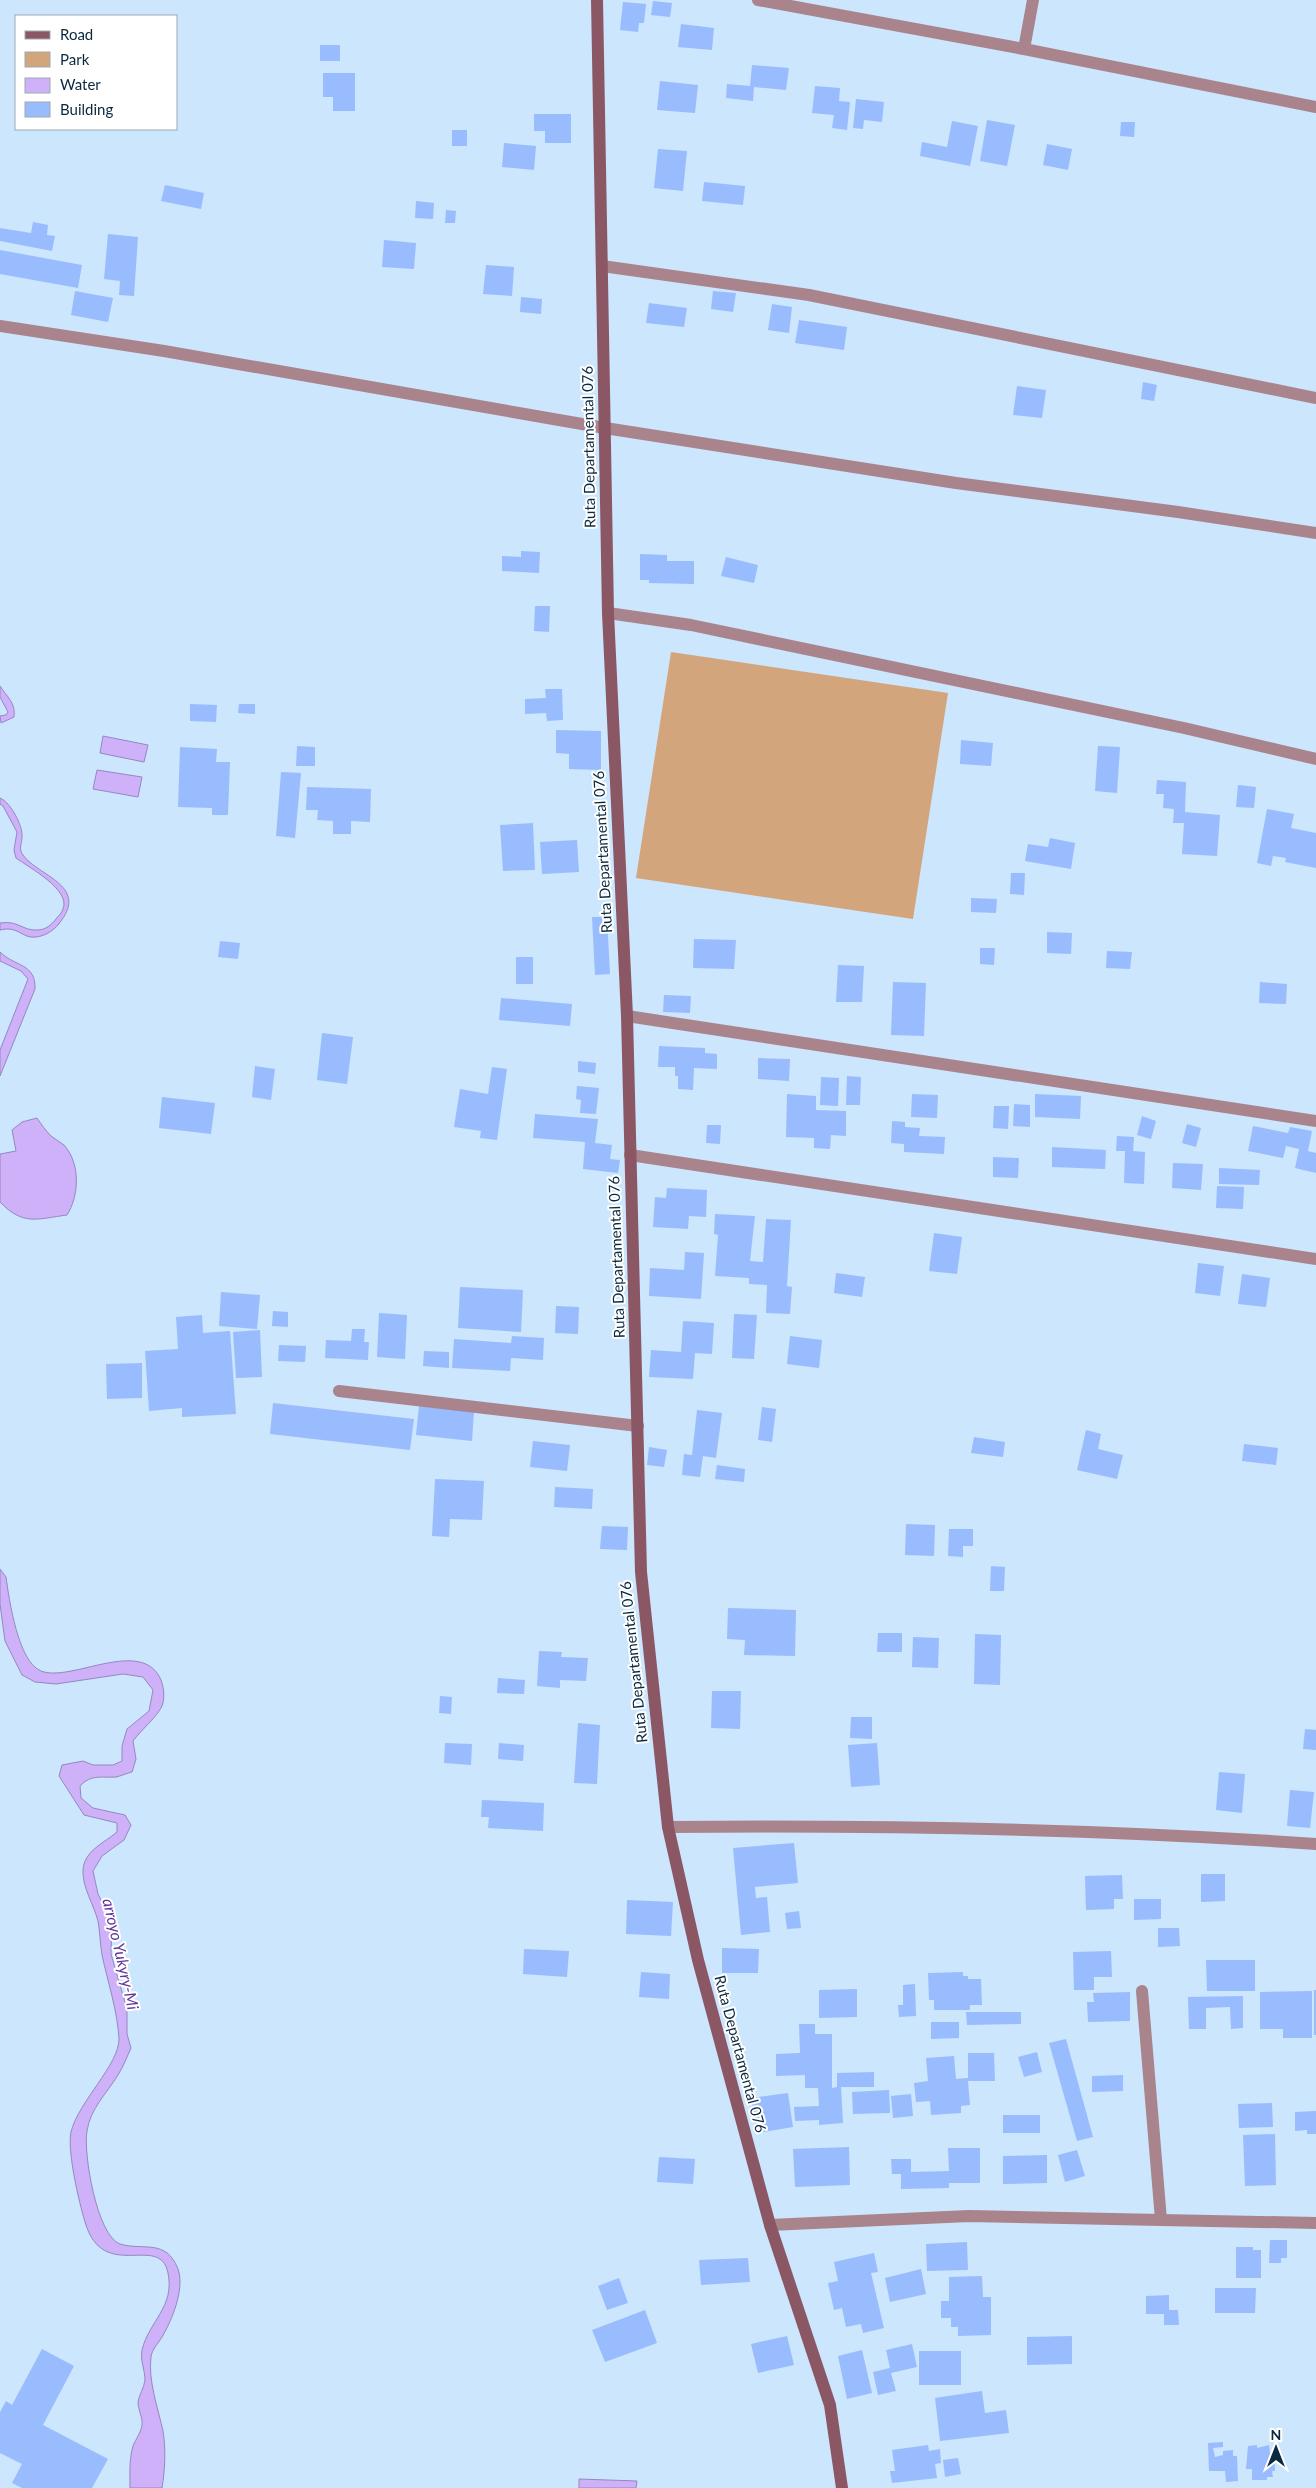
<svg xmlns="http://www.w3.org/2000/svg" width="1316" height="2488" viewBox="0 0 1316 2488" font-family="Lato,sans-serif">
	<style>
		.green { fill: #d3a57c }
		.water { fill: #ceb1f8; stroke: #9488c0 }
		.building { fill: #99bcfe }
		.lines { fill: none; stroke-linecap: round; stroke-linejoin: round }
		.minor { stroke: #aa848d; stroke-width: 12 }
		.secondary { stroke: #8c5765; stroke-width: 12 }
		.labels { text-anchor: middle; stroke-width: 4; stroke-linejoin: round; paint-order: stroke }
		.street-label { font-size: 15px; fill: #0b293e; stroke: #fff }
		.water-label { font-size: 16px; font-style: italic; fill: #66359a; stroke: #fff }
	</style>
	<rect width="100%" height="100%" fill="#cbe6fd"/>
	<polygon class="green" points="671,652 948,693 913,919 636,878"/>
	<g class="water">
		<path d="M0,686C7,697 16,703 14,717L1,723L0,716L6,715L8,712L0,697Z"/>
		<polygon points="103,736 148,745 144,762 100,753"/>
		<polygon points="97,770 142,777 138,797 93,789"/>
		<path d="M0,798C10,802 23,825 22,837C22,844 18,848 23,855C38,876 88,885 61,921C56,929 46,936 36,937C22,939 18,925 0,930V923C18,920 23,931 37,930C46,930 51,925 56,919C58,916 62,913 63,909C71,890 30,868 16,858L14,850L17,832L3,806L0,804Z"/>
		<path d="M0,952C15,967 36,963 35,989L0,1076V1050L28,979L21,971L0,961Z"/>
		<path d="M37,1118C41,1124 46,1131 51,1136C55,1139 60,1142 64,1145C81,1164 79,1196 67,1215C37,1219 23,1226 0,1202V1154L16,1151L12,1130L22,1122Z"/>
		<path d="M0,1569L6,1577C9,1599 18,1662 41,1671C71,1683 142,1636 161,1680C164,1688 165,1698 162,1706C157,1717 141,1730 133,1741L136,1759L132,1772C127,1773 121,1776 116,1777C102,1778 91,1774 80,1786L81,1798L93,1808L125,1815L131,1825L124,1840L102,1856L93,1871L98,1894L112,1922L111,1954L127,2009V2034L131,2048C127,2057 123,2067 118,2075C107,2093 90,2109 87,2131C83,2153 97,2236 120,2244C143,2251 166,2238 178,2269C185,2289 172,2320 162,2337C158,2344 152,2349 151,2357C148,2381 158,2408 163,2431C166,2450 165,2469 162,2488H130C130,2475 129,2459 133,2446C136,2439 141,2432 142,2425C143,2418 138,2410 138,2402C139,2395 144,2388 145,2380C145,2370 140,2361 142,2350C149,2321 175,2307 168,2273C160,2232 103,2284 85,2222C79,2202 67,2151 71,2132C78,2102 120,2064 119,2038C117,2009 108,1983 102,1955C100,1944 100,1932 98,1921C94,1905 82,1887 83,1870C84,1851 104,1843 117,1832V1823L84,1815L59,1776L62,1765L83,1761L93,1765H113L122,1761V1746L127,1729L149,1711L153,1690L143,1677L123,1674L56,1684L35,1682L22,1675L5,1641L0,1604Z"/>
		<polygon points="579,2479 637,2481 636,2488 579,2488"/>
	</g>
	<g class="building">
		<polygon points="653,1 672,3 670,17 651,15"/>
		<polygon points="623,2 646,4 644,23 639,23 638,32 620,30"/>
		<polygon points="681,24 714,28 712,50 678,47"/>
		<rect x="320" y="45" width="20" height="16"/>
		<polygon points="752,65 789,68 786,90 754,87 753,101 726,98 727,84 750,86"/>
		<polygon points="323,73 355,73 355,111 333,111 333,97 323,97"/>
		<polygon points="660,81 698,85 695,113 657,110"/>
		<polygon points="815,86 840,88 839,101 850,102 847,130 832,128 834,115 812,113"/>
		<polygon points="856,99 884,102 882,122 864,120 863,129 853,128"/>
		<polygon points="534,114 571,114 571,143 545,143 545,131 534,131"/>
		<polygon points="987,120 1015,125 1007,166 980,161"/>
		<polygon points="952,121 978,126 970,166 920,156 922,142 947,147"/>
		<polygon points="1121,122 1135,122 1134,137 1120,136"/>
		<rect x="452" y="130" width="15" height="16"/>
		<polygon points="504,143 536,146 534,170 502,167"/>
		<polygon points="1047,144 1072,149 1068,170 1043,165"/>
		<polygon points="658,149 687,151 683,191 654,188"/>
		<polygon points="704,182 745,186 743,205 702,201"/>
		<polygon points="165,185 204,193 201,209 161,201"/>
		<polygon points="416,201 434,203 433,219 415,218"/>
		<polygon points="446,210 456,211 455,223 445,223"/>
		<polygon points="33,222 48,225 47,235 55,236 52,251 0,241 0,228 31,233"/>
		<polygon points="108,234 138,237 134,296 119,295 120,281 104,279"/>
		<polygon points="384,240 416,243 414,269 382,267"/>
		<polygon points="0,250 82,265 78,288 0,274"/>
		<polygon points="486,265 514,267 512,296 483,294"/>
		<polygon points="75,291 113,298 108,322 71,315"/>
		<polygon points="713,291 736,293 733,312 711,309"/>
		<polygon points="521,297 542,299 541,314 520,312"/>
		<polygon points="649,303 687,308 684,327 646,323"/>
		<polygon points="772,304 792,307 789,333 768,330"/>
		<polygon points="799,320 847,327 844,350 795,343"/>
		<polygon points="1143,382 1157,385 1154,401 1141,399"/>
		<polygon points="1017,386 1046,390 1042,418 1013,415"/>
		<polygon points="521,551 540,552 539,573 502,571 502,556 521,557"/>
		<polygon points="640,554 667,555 667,561 694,561 694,584 649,583 649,580 640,580"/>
		<polygon points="726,557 758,565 754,583 721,576"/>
		<polygon points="535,606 550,606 549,632 534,631"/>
		<polygon points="545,689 562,689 563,720 547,721 546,713 525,714 525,699 546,698"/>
		<polygon points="190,704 217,705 216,722 190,721"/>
		<polygon points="239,704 255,704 255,714 238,713"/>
		<polygon points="556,730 601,731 601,770 569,769 569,754 556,753"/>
		<polygon points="961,740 993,743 991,766 960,764"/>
		<polygon points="297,746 315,747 315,766 296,766"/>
		<polygon points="1098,746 1120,747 1117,793 1095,791"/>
		<polygon points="180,747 217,749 216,762 230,762 228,815 212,815 212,808 178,807"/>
		<polygon points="281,772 301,773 295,838 276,836"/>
		<polygon points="1157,780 1186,782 1185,812 1220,815 1217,856 1182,854 1184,823 1173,823 1174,809 1163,808 1164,794 1156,794"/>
		<polygon points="1238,785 1256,787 1254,808 1236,807"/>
		<polygon points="307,787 371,789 370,822 351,821 351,834 333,834 333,821 317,820 318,810 306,810"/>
		<polygon points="1267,809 1294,814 1291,828 1316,833 1316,868 1285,862 1286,858 1273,856 1271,866 1257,863"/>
		<polygon points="533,823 535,870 503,871 500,825"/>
		<polygon points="1050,838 1075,843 1071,869 1025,861 1028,844 1048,847"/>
		<polygon points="577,840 579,872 542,874 540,842"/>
		<polygon points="1011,873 1025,873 1024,895 1010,894"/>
		<polygon points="971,898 997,899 996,913 971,912"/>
		<polygon points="592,917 607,917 610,974 595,975"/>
		<polygon points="1047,932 1072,933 1071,954 1047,953"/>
		<polygon points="694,939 736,940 734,969 693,968"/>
		<polygon points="220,941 240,943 238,959 218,957"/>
		<polygon points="980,948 995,948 994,965 980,964"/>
		<polygon points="1107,951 1132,952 1130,969 1106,968"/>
		<rect x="516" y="957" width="17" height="27"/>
		<polygon points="838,965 864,966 862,1002 836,1002"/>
		<polygon points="893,982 926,983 924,1036 891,1035"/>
		<polygon points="1260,982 1287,984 1286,1004 1259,1003"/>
		<polygon points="664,995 691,996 690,1013 663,1012"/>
		<polygon points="501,998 572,1004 570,1026 499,1020"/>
		<polygon points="322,1033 353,1037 347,1084 317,1080"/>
		<polygon points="659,1046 705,1048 705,1053 717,1054 717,1069 694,1068 693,1090 678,1089 678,1076 675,1076 675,1067 658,1067"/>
		<polygon points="758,1058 790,1059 789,1081 758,1079"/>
		<polygon points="578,1061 596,1063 595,1074 578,1072"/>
		<polygon points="255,1066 275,1069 271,1100 252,1097"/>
		<polygon points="492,1067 507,1069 497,1140 480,1138 481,1131 454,1127 460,1089 488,1094"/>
		<polygon points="847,1076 861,1077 860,1105 846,1105"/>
		<polygon points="821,1077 839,1078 838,1106 820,1105"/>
		<polygon points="577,1086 599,1088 596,1114 580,1113 581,1100 576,1099"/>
		<polygon points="787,1094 816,1096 816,1110 846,1111 846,1136 831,1135 830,1149 814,1148 814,1138 786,1137"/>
		<polygon points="912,1094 938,1095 937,1118 911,1117"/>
		<polygon points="1035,1094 1081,1096 1080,1119 1035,1117"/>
		<polygon points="162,1097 215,1103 211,1134 159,1128"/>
		<polygon points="1014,1104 1030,1105 1030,1127 1013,1126"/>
		<polygon points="994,1106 1009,1106 1008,1129 993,1128"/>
		<polygon points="535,1114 598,1119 595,1143 612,1145 610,1159 620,1160 618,1173 583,1169 585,1142 533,1138"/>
		<polygon points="1142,1116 1156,1121 1151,1139 1137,1135"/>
		<polygon points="892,1121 905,1122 905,1127 920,1128 919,1136 945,1137 944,1154 904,1152 904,1144 891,1143"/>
		<polygon points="1187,1124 1201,1128 1196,1147 1182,1143"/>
		<polygon points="707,1125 721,1125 720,1144 706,1143"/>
		<polygon points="1253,1126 1288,1133 1290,1127 1312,1131 1308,1151 1316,1153 1316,1173 1295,1168 1299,1149 1286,1146 1283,1158 1248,1151"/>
		<polygon points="1117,1136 1134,1137 1133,1151 1145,1152 1144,1184 1124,1183 1125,1151 1116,1151"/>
		<polygon points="1052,1147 1106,1150 1105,1169 1052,1167"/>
		<polygon points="993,1157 1019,1158 1018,1178 993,1177"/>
		<polygon points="1173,1163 1203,1164 1201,1190 1172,1188"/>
		<polygon points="1219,1168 1260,1170 1259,1185 1219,1184"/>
		<polygon points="1217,1186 1244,1187 1243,1209 1216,1208"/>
		<polygon points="667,1188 707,1190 706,1217 689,1216 688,1229 653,1227 655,1197 666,1198"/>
		<polygon points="715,1214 755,1216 750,1261 763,1262 766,1219 791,1220 787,1286 792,1287 790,1314 766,1313 767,1285 749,1284 749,1278 715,1276 718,1235 714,1234"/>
		<polygon points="934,1233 962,1237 957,1274 929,1271"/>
		<polygon points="685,1252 704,1253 701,1299 649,1296 650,1268 684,1270"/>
		<polygon points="1198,1263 1224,1266 1220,1296 1195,1293"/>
		<polygon points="836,1273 865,1277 862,1297 834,1293"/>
		<polygon points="1242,1274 1270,1278 1266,1307 1238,1304"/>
		<polygon points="460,1287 523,1290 521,1332 458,1328"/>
		<polygon points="221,1292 260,1295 257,1329 219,1326"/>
		<polygon points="556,1306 579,1307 578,1334 555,1333"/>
		<polygon points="273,1311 288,1312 288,1327 272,1326"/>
		<polygon points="379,1313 407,1315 405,1359 377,1357"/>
		<polygon points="734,1314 757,1315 754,1359 732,1358"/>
		<polygon points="202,1315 203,1333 230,1331 236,1414 182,1417 182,1408 149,1411 145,1351 178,1349 176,1317"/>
		<polygon points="683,1321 714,1323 712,1354 695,1353 693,1379 649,1377 651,1350 681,1352"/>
		<polygon points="352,1329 365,1329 364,1342 369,1342 368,1360 325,1358 326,1340 351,1341"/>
		<polygon points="260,1330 262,1377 236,1378 233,1332"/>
		<polygon points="512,1336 544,1338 543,1360 511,1358 510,1371 452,1368 454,1339 511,1343"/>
		<polygon points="790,1336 822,1340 819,1368 787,1364"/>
		<polygon points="279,1345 306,1346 305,1362 278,1361"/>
		<polygon points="424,1351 449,1352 449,1368 423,1366"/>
		<polygon points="142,1363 142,1398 107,1399 106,1364"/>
		<polygon points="273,1403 414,1419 410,1450 270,1434"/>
		<polygon points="419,1406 474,1411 472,1441 416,1435"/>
		<polygon points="762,1407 776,1409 772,1442 758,1440"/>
		<polygon points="697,1410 722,1413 716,1458 703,1456 700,1477 682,1475 684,1454 692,1455"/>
		<polygon points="1086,1430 1101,1434 1098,1449 1123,1455 1117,1479 1077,1470"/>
		<polygon points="974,1437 1005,1442 1003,1457 971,1453"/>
		<polygon points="533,1441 570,1445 567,1471 530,1467"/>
		<polygon points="1244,1444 1278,1448 1276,1465 1242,1461"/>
		<polygon points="649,1447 667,1450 664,1467 647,1465"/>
		<polygon points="717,1465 745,1469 744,1482 715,1479"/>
		<polygon points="435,1479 484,1481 482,1520 450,1519 449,1537 432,1536"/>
		<polygon points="555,1487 593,1489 592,1509 554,1507"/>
		<polygon points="906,1524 935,1525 934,1556 905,1555"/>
		<polygon points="602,1526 628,1527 627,1550 600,1549"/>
		<polygon points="949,1529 973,1529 973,1546 963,1546 963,1557 948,1556"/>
		<polygon points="991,1566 1005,1567 1004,1591 990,1591"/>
		<polygon points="728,1608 796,1610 795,1656 744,1655 745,1640 727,1639"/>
		<polygon points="878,1633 902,1633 902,1652 877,1652"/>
		<polygon points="975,1634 1001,1635 1000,1685 974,1684"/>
		<polygon points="913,1637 939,1638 938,1668 912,1667"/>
		<polygon points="539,1651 562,1652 561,1657 588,1658 586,1681 560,1680 560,1688 537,1686"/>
		<polygon points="498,1678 525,1680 524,1694 497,1693"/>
		<polygon points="712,1691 741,1691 740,1729 711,1728"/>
		<polygon points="440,1696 452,1697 451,1714 439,1713"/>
		<polygon points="851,1717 872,1717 872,1739 850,1738"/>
		<polygon points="578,1723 600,1725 597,1784 574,1783"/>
		<polygon points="1305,1729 1316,1730 1316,1750 1303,1749"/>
		<polygon points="445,1743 472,1744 471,1765 444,1763"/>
		<polygon points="499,1743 524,1745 523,1761 498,1759"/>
		<polygon points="877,1743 880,1785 851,1787 848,1745"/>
		<polygon points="1219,1772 1245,1774 1242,1813 1216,1810"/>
		<polygon points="1290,1790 1314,1792 1310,1828 1287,1826"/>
		<polygon points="482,1800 544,1803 543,1831 488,1828 489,1817 481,1817"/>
		<polygon points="794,1843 798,1883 755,1887 756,1898 767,1897 770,1932 741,1935 733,1848"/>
		<polygon points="1201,1874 1225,1874 1225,1901 1201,1902"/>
		<polygon points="1122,1875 1123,1899 1114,1899 1114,1909 1086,1910 1085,1876"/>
		<polygon points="1134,1899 1161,1899 1161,1919 1134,1920"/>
		<polygon points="627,1900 673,1902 671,1936 626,1934"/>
		<polygon points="799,1911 801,1928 787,1929 785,1913"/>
		<polygon points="1158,1928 1179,1928 1180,1946 1158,1947"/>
		<polygon points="722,1948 759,1949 758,1973 722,1973"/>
		<polygon points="524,1949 569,1951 567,1977 523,1974"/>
		<polygon points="1111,1951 1112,1977 1094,1977 1094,1990 1074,1990 1073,1952"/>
		<polygon points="1206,1960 1255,1960 1255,1991 1207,1991"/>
		<polygon points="641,1972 670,1974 669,1999 639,1997"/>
		<polygon points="963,1972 963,1976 968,1976 968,1979 981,1979 982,2005 970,2005 970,2010 934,2010 934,2000 929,2000 928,1973"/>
		<polygon points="915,1984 916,2016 899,2017 898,2005 903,2005 903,1985"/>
		<polygon points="857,1989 857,2017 819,2018 819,1990"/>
		<rect x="1314" y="1990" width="2" height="45"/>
		<polygon points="1312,1991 1312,2038 1283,2038 1283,2029 1260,2029 1260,1992"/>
		<polygon points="1130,1992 1130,2021 1088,2022 1087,2002 1094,2002 1093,1993"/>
		<polygon points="1243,1996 1243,2028 1231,2029 1230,2007 1206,2008 1206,2029 1189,2029 1188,1997"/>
		<polygon points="966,2012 1021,2012 1021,2024 967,2025"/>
		<polygon points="931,2022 959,2022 959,2038 931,2039"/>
		<polygon points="799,2024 815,2024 815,2034 832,2034 832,2088 837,2087 837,2073 874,2072 874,2087 841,2087 843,2123 819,2125 819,2120 795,2121 794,2107 819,2106 818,2088 805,2088 805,2075 776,2076 776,2054 800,2053"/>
		<polygon points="1066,2039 1093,2137 1077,2141 1049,2043"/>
		<polygon points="1037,2052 1042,2072 1024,2077 1018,2057"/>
		<polygon points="968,2053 994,2053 995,2081 968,2081 970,2105 961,2106 961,2113 931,2115 930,2101 916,2102 914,2083 928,2081 926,2058 954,2056 956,2079 968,2078"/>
		<polygon points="1123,2075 1123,2091 1092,2092 1092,2076"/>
		<polygon points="889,2090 890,2113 853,2114 852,2092"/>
		<polygon points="788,2093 793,2127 757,2133 751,2098"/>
		<polygon points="911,2094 913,2116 893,2118 891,2096"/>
		<polygon points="1272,2103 1273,2127 1239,2128 1238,2104"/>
		<polygon points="1316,2111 1316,2134 1307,2134 1307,2130 1295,2131 1295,2112"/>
		<rect x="1003" y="2115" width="37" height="18"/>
		<polygon points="1275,2134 1276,2185 1245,2186 1243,2135"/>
		<polygon points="849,2147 850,2185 795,2187 793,2149"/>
		<polygon points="948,2148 980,2148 980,2183 949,2183 949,2188 901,2189 901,2174 892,2174 891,2159 911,2159 911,2172 949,2171"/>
		<polygon points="1077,2150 1085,2176 1065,2182 1058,2155"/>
		<polygon points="1047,2155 1047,2183 1003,2184 1003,2156"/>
		<polygon points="659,2157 695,2159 693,2184 657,2182"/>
		<polygon points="1270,2240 1287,2240 1287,2258 1281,2258 1281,2263 1269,2263"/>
		<polygon points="967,2242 968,2270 927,2271 926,2244"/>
		<polygon points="1236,2247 1253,2247 1253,2250 1261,2250 1261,2278 1236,2278"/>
		<polygon points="874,2253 878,2272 871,2273 884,2328 863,2333 861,2324 846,2327 842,2308 834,2310 828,2283 838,2281 834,2262"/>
		<polygon points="748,2258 750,2282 701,2285 699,2260"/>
		<polygon points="921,2269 926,2294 890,2302 885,2278"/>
		<polygon points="982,2276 983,2297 991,2297 991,2335 958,2336 958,2327 951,2327 951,2318 941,2318 941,2301 949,2301 949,2277"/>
		<polygon points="619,2278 628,2303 607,2310 598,2286"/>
		<polygon points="1215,2288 1256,2288 1255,2313 1215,2313"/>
		<polygon points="1169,2295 1169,2310 1178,2310 1179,2325 1164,2325 1164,2314 1146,2314 1146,2296"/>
		<polygon points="645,2310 657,2343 605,2362 592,2330"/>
		<polygon points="787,2336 794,2365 758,2373 751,2344"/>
		<polygon points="1072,2336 1072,2364 1027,2365 1027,2337"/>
		<polygon points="912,2344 917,2367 891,2373 896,2391 878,2395 873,2372 890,2368 886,2350"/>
		<polygon points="42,2349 74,2366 43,2425 108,2459 92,2488 22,2488 12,2483 22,2464 0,2453 0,2412 6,2401 12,2405"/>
		<polygon points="862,2350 872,2393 847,2399 838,2356"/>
		<rect x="919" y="2351" width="42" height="34"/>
		<polygon points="982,2391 985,2413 1006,2410 1009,2433 940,2441 935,2398"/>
		<polygon points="1223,2442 1223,2447 1213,2448 1215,2457 1223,2455 1223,2451 1233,2450 1233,2456 1237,2456 1238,2481 1226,2482 1225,2471 1209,2471 1208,2443"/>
		<polygon points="928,2445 929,2451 940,2449 941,2463 935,2464 937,2478 892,2483 890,2471 895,2471 892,2450"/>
		<polygon points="1257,2445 1257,2448 1269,2445 1270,2453 1274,2453 1275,2471 1272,2471 1273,2477 1267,2477 1267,2480 1252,2480 1252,2469 1246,2469 1248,2446"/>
		<polygon points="958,2458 961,2474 945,2477 943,2460"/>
	</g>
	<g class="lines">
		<g class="minor">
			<polyline points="758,0 1024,49 1316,107"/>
			<polyline points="1024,49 1033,0"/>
			<polyline points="602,266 809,295 1316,398"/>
			<polyline points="0,326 164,351 605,428 956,483 1178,512 1316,533"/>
			<polyline points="608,613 691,625 1184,728 1316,759"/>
			<polyline points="627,1016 1316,1121"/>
			<polyline points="630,1155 1316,1259"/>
			<polyline points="339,1391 638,1426"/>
			<path d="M668,1827C884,1825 1101,1829 1316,1844"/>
			<polyline points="1161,2220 1316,2223"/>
			<polyline points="770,2225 969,2216 1161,2220 1142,1991"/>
		</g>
		<polyline class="secondary" points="597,0 608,613 627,1016 641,1572 668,1827 698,1960 770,2225 830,2405 842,2488"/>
	</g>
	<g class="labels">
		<g class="street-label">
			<text transform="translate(589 447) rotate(-91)" y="5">Ruta Departamental 076</text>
			<text transform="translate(603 852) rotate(-93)" y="5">Ruta Departamental 076</text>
			<text transform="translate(617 1257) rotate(-92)" y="5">Ruta Departamental 076</text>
			<text transform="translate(634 1662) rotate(-96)" y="5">Ruta Departamental 076</text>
			<text transform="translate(740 2054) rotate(75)" y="5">Ruta Departamental 076</text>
		</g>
		<g class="water-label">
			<text transform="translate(121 1954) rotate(77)" y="6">arroyo Yukyry-Mi</text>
		</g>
	</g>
	<rect x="15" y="15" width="162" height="115" fill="#ffffff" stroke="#9da9b2"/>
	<rect x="25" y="31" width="25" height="8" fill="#8c5765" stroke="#9da9b2"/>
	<text x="60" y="40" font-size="15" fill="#0b293e">Road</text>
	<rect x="25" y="52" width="25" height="15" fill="#d3a57c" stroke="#9da9b2"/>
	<text x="60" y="65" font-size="15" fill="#0b293e">Park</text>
	<rect x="25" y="78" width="25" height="15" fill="#ceb1f8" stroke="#9da9b2"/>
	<text x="60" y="90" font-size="15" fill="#0b293e">Water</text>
	<rect x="25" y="102" width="25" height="15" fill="#99bcfe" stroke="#9da9b2"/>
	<text x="60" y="115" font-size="15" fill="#0b293e">Building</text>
	<g transform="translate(1276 2448)" stroke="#ffffff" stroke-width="4" paint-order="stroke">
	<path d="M0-4L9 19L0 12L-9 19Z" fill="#0b293e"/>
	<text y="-8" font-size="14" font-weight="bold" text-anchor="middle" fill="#0b293e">N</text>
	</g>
</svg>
